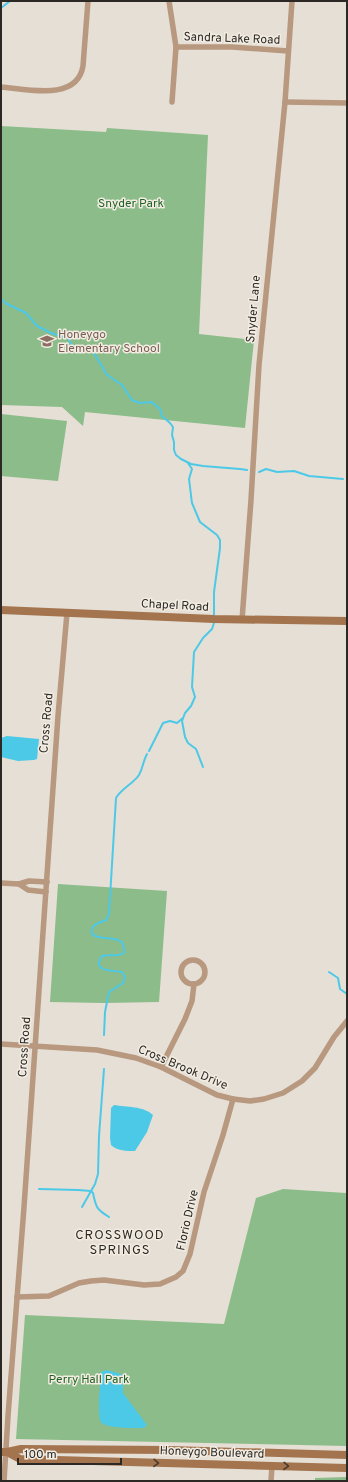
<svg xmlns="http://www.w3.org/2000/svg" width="348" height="1482" viewBox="0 0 348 1482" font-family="Overpass,sans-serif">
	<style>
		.green { fill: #8bbc89 }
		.water { fill: #4dc9e8 }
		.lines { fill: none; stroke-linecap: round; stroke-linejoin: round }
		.stream { stroke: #4dc9e8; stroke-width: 2 }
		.street { stroke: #b8987f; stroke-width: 5.5 }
		.secondary { stroke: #a3744e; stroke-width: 8 }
		.oneway { stroke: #4a3c2f }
		.labels { text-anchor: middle; stroke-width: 3; stroke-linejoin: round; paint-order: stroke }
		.street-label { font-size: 12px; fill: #2c2925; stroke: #f2ece2 }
		.park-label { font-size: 12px; fill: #206223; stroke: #f2ece2 }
		.education-label { font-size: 12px; fill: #785e54; stroke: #f2ece2; text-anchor: start }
		.neighbourhood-label { font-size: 13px; letter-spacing: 1px; fill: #2c2925; stroke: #f2ece2 }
	</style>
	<rect width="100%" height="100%" fill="#e5dfd5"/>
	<g class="green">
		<polygon points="1,126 106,132 107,128 208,135 199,334 254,340 245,428 85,412 83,426 62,407 1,405"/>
		<polygon points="1,414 67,421 58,481 1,476"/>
		<polygon points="58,884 167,891 159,1002 103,1003 50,1002"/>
		<polygon points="283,1189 346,1193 347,1191 347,1446 16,1439 25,1315 224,1324 256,1198"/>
		<polygon points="347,1477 347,1481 315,1481 315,1478"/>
	</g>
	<g class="water">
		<polygon points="7,736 39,739 37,759 34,760 18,761 1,757 1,738"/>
		<path d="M114,1105C126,1107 144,1106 153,1115L147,1132L135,1151C127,1151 117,1151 111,1145L110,1138L111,1108Z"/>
		<path d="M107,1370L121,1374L123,1378V1393L147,1425L144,1428C134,1428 106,1429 101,1422C97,1417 100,1382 101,1375V1372Z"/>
	</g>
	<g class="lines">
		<g class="stream">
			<polyline points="1,8 10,1"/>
			<path d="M1,298L5,303L26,313L37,326L51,333L68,338L73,348C79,351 85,346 91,348L107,375L122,385L132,400L140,403L152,402L160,409L162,416L170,423L173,427L172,435L174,442V450L176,455L181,459L191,464L203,466L240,469L247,470"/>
			<polyline points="188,463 192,469 189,479 191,495"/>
			<polyline points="259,472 266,469 277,472 294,471 309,476 343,479"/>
			<polyline points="191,496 192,503 200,522 217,535 220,540 220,548 214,592 214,615"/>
			<polyline points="149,751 163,723 170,721 177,723 183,718"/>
			<polyline points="203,767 196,749 188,743 185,737 182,721 185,713 191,706 195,697 192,687 194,652 203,638 212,629 214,623"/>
			<polyline points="329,972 338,978 340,989 347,994"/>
			<path d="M104,1035L105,1012L109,992L123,983L125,977L122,972C112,970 91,972 102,956C110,954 119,957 124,953C126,931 102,943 92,934C90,924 99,923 106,920L109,914L116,798C122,788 133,784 139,775C143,768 143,761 147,754"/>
			<polyline points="39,1189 78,1190 91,1191"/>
			<path d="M91,1191L93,1193C96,1207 96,1209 109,1217"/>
			<polyline points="82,1207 95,1184 98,1174 99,1136 104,1069"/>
		</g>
		<g class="street">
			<polyline points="169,1 176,47 172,102"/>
			<polyline points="176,47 232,47 288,51"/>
			<path d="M1,87C27,89 77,102 83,66L88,1"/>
			<polyline points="285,102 347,103"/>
			<polyline points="242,620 251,500 259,365 285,102 292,1"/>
			<polyline points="1,883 19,884 29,881 47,882"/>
			<polyline points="19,884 28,890 46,892"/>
			<circle cx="193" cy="972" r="12"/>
			<polyline points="1,1044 97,1050 136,1058 161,1067 217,1095 233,1099 250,1101 264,1099 283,1093 302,1081 315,1068 334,1037 347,1021"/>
			<polyline points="161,1067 185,1019 192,1001 194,984"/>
			<polyline points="17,1297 49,1296 79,1283 91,1281 104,1280 144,1285 160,1284 176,1277 183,1271 190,1254 204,1192 223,1135 233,1099"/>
			<polyline points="4,1481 8,1416 24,1207 58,716 67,613"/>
			<polyline points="271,1481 272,1466"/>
		</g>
		<g class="secondary">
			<polyline points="1,610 214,619 347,621"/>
			<polyline points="1,1452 7,1452 21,1449 170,1450 347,1455"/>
			<polyline points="7,1452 20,1459 347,1468"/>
		</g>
	</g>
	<defs><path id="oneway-chevron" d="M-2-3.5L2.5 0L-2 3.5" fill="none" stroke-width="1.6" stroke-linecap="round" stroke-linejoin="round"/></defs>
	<g class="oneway">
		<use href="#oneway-chevron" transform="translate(156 1463) rotate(2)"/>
		<use href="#oneway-chevron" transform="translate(286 1466) rotate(2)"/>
	</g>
	<defs>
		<symbol id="school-bare" viewBox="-9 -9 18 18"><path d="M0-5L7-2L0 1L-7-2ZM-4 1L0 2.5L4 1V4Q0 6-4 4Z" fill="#8d6e63" stroke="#f2ece2" stroke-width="2.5" paint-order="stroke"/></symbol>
	</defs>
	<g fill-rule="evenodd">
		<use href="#school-bare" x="37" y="331" width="20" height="20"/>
	</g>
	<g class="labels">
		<g class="street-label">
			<text transform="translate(232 38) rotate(2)" y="4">Sandra Lake Road</text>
			<text transform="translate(253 309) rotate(-85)" y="4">Snyder Lane</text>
			<text transform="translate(175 605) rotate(3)" y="4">Chapel Road</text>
			<text transform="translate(46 723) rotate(-85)" y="4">Cross Road</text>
			<text transform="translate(24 1047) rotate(-86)" y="4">Cross Road</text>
			<text transform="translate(183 1067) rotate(23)" y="4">Cross Brook Drive</text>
			<text transform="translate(187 1220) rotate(-77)" y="4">Florio Drive</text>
			<text transform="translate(212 1452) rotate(2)" y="4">Honeygo Boulevard</text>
		</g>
		<g class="park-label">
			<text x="131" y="207">Snyder Park</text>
			<text x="89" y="1383">Perry Hall Park</text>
		</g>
		<g class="education-label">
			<text x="58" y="338">Honeygo<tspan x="58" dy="14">Elementary School</tspan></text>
		</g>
		<g class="neighbourhood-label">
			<text x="120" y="1239">CROSSWOOD<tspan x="120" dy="15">SPRINGS</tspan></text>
		</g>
	</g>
	<rect width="348" height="1482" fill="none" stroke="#2c2925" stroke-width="4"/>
	<path d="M18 1458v6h103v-6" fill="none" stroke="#2c2925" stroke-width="2"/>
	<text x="24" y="1458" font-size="12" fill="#2c2925" stroke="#f2ece2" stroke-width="3" paint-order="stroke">100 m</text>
</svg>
